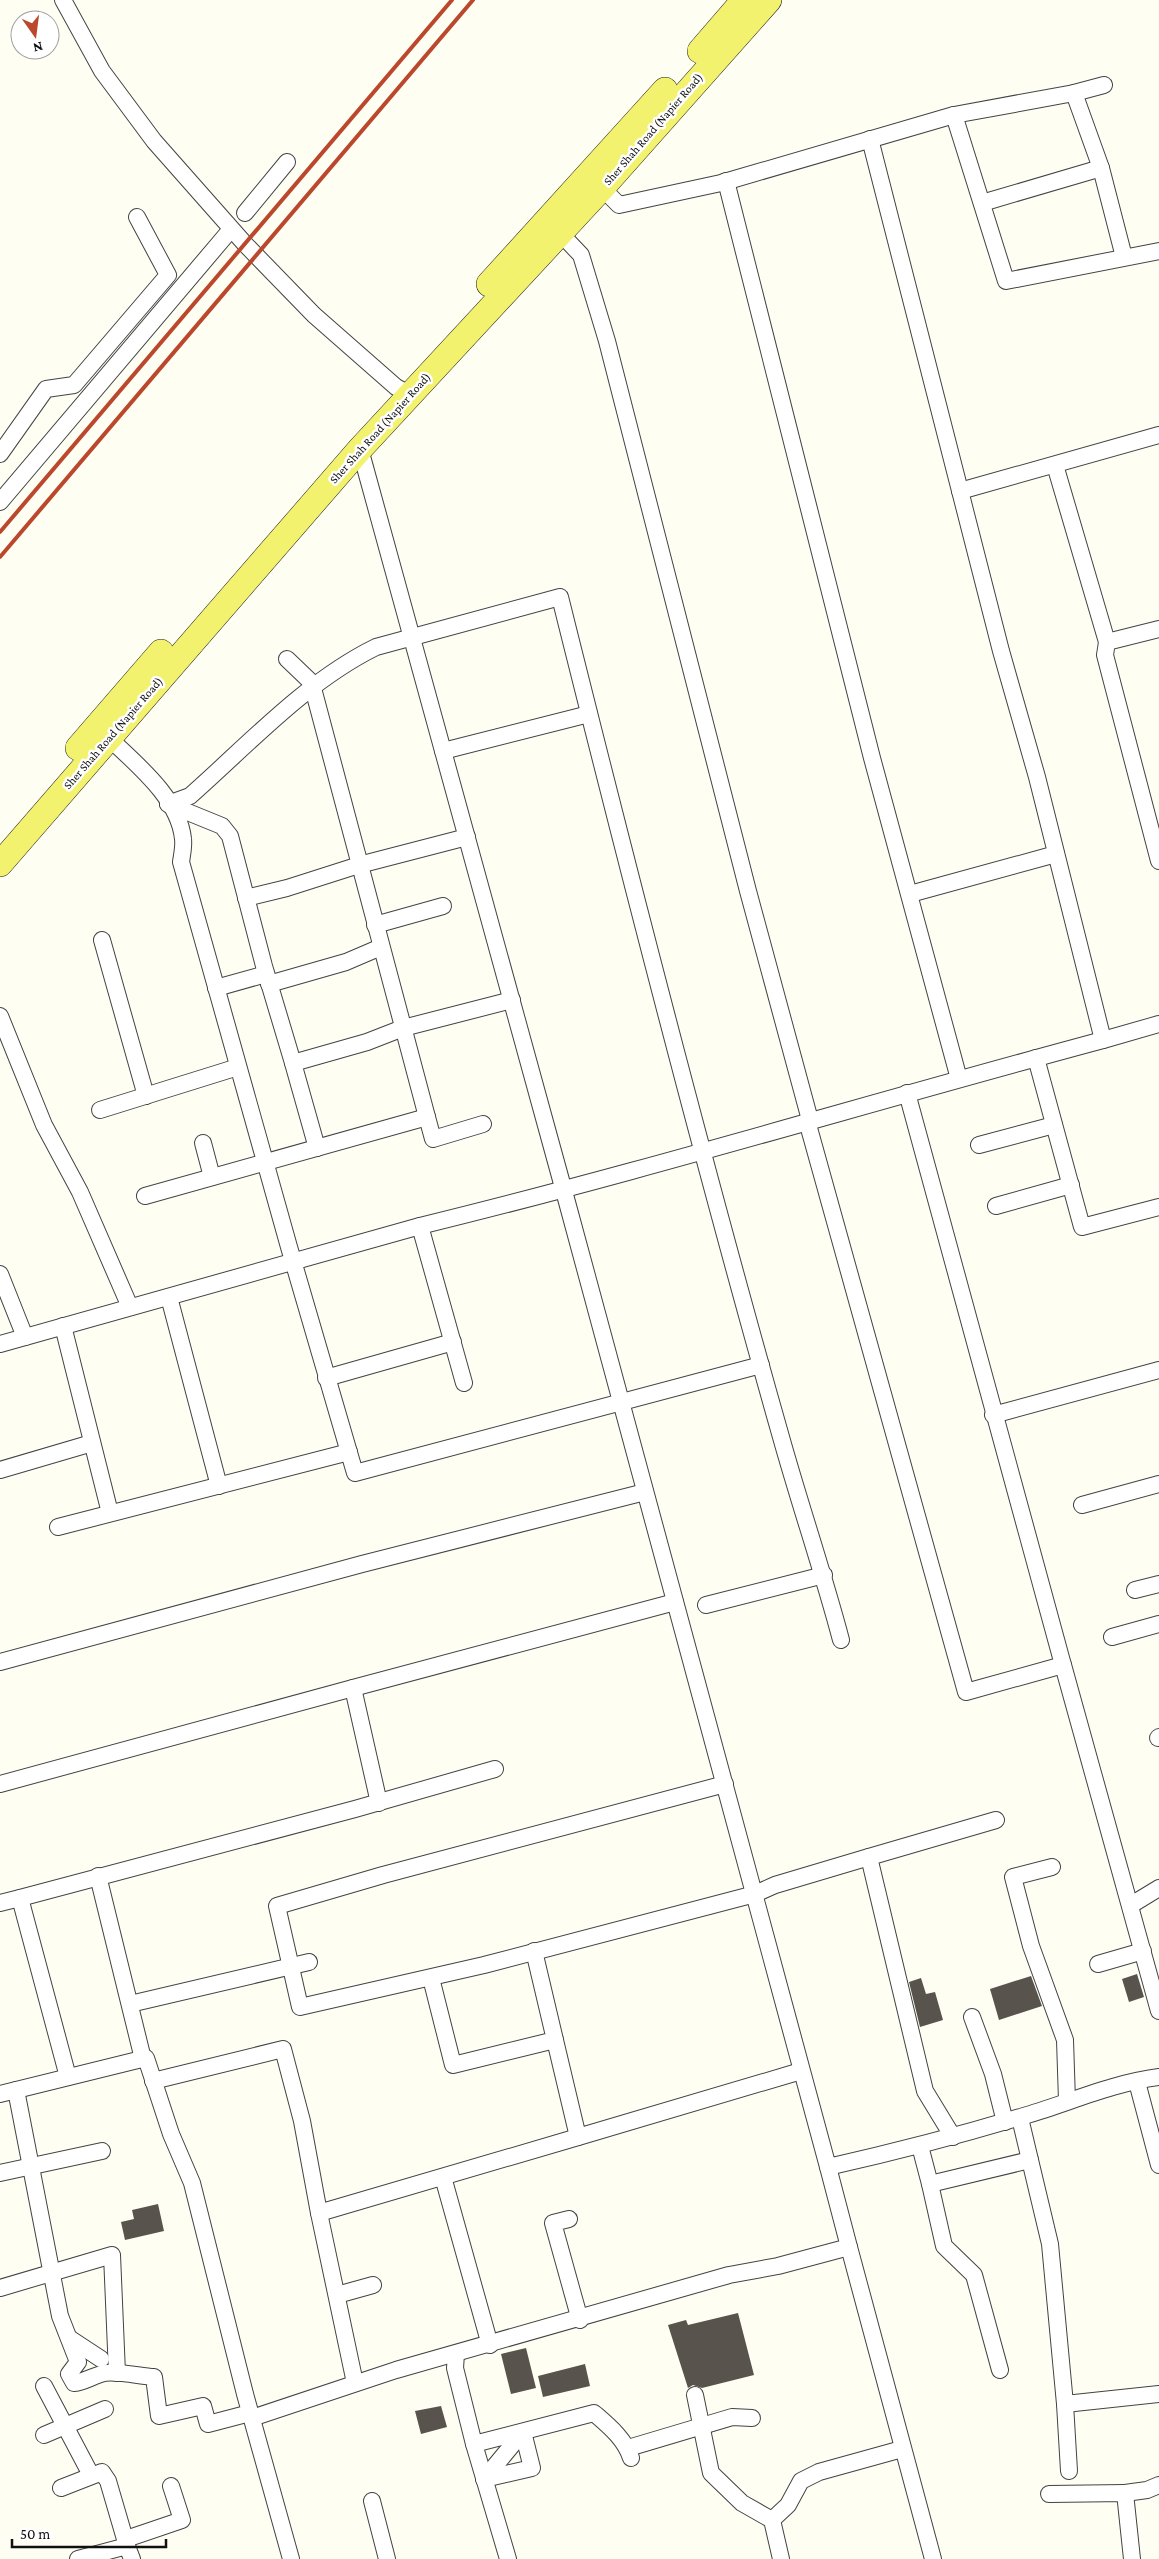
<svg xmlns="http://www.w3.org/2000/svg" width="1159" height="2559" viewBox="0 0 1159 2559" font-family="'Crimson Pro',serif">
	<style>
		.building { fill: #58544d }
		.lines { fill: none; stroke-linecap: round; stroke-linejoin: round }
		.street-casing { stroke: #434343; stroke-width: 18 }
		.primary-casing { stroke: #212121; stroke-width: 26 }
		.street { stroke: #fff; stroke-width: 16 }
		.primary { stroke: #f3f26f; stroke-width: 25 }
		.rail { stroke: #bb482d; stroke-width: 4 }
		.labels { text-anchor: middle; stroke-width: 5; stroke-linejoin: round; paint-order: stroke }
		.street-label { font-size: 12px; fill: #101010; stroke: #fff }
	</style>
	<rect width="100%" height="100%" fill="#fefef3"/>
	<g class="building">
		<polygon points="1137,1974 1144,1997 1129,2002 1122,1979"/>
		<polygon points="1031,1976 1042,2006 999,2020 990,1989"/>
		<polygon points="921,1978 926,1994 935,1992 943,2020 920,2027 909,1982"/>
		<polygon points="158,2204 164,2231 125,2240 121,2222 134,2219 132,2210"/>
		<polygon points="738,2313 754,2375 702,2388 693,2385 688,2388 668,2325 686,2320 688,2325"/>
		<polygon points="526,2348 536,2388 511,2394 501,2354"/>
		<polygon points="585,2364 590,2386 543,2397 538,2376"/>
		<polygon points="441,2406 447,2427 421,2434 415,2411"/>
	</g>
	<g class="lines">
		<defs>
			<g id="street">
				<polyline points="63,0 102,71 154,141 245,244 314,315 396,387 409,394"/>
				<polyline points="1074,93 1101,168 1124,257"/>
				<polyline points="954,115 1006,281 1159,251"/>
				<polyline points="870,139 1001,651 1037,777 1103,1040 1159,1024"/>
				<polyline points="726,181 872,758 959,1079"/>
				<polyline points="602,188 619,205 721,183 954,115 1074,93 1104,85"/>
				<polyline points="982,203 1101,168"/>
				<polyline points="245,213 287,162"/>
				<polyline points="560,233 581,255 607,341 748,891 810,1120"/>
				<path d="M360,449L564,1191L828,2167C895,2152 961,2135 1027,2115C1071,2102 1113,2083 1159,2077"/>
				<polyline points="0,454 46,389 74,385 168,275 137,217"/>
				<polyline points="1055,465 1107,642"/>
				<polyline points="960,491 1159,435"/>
				<polyline points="0,502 227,234"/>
				<polyline points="1159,629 1107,642 1105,655 1159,861"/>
				<polyline points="287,659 311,682 314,692 427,1117"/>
				<path d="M109,738C136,764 179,798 183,839C184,846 182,855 181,862L289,1247L355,1473L761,1365"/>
				<polyline points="443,751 589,714"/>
				<path d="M168,804L190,796C249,744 305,682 376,647L560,597C630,878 702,1159 781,1437C800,1505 823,1572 841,1640"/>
				<polyline points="168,804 222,826 230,836 264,966 293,1063"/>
				<polyline points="910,894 1056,854"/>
				<polyline points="246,898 287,888 359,865 467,837"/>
				<polyline points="375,925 443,906"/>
				<polyline points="102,940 146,1096"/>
				<polyline points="269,984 346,962 381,947"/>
				<polyline points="216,988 266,974"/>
				<polyline points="0,1016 44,1125 80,1192 130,1307"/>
				<polyline points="1036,1058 1082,1227 1159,1207"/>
				<polyline points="100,1110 238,1067"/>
				<polyline points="807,1121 966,1692 1063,1665 907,1093"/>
				<polyline points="203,1143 212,1177"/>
				<polyline points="979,1145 1054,1125"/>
				<polyline points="317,1148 293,1063 367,1042 403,1028 512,1000"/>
				<polyline points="145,1196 427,1117 433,1139 483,1124"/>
				<polyline points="996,1206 1071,1185"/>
				<path d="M420,1226C649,1170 875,1101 1103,1040"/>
				<polyline points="0,1274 25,1337"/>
				<polyline points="169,1297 219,1486"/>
				<polyline points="63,1326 110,1513"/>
				<polyline points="0,1344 420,1226 464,1383"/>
				<polyline points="326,1378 453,1342"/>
				<polyline points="993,1415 1159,1370"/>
				<polyline points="0,1470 92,1443"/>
				<polyline points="1082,1505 1159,1484"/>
				<polyline points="58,1527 349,1452"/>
				<polyline points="1135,1590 1159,1584"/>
				<polyline points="706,1605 824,1575"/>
				<polyline points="1112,1637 1159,1624"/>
				<polyline points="0,1662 362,1564 645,1492"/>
				<polyline points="1063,1665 1159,2011"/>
				<polyline points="353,1688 675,1602"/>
				<polyline points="1158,1738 1159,1737"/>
				<polyline points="0,1784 353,1688 379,1803"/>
				<polyline points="725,1784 383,1875 277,1906 300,2007 484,1965 755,1894 775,1885 869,1857"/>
				<polyline points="1052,1867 1013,1877 1031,1946 1065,2040 1067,2101"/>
				<polyline points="98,1876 143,2059"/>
				<polyline points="20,1898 355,1809 495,1769"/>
				<polyline points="0,1903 20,1898 68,2077"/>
				<polyline points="1131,1905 1159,1888"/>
				<polyline points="1098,1964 1143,1951"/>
				<polyline points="431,1978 453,2065 555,2040 534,1951"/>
				<polyline points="130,2004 309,1962"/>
				<polyline points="972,2017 993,2074 1005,2122"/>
				<polyline points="555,2040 578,2137 801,2071"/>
				<polyline points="153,2081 283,2049 302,2121 319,2213 578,2137"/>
				<polyline points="1137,2082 1159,2165"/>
				<path d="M16,2090L60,2316L78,2362L69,2374L74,2383C85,2382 94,2375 105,2373C117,2371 140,2376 154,2377L159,2416L203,2406L208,2424L250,2413"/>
				<polyline points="0,2094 146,2058 171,2134 192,2183 245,2394 291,2559"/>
				<polyline points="1020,2118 1050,2244 1065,2404 1159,2394"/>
				<polyline points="953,2137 925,2091 869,1857 996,1820"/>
				<polyline points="920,2146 930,2184 1030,2160"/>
				<polyline points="0,2173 102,2151"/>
				<polyline points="443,2177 490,2345"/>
				<polyline points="930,2184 944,2246 974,2275 1000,2370"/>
				<polyline points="319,2213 355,2383"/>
				<polyline points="569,2219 553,2223 580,2320"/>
				<polyline points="849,2247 933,2559"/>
				<polyline points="0,2288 112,2255 117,2373"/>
				<polyline points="337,2295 373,2285"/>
				<polyline points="69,2338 101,2359"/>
				<polyline points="456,2354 455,2368 474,2444"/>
				<polyline points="44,2386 91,2475"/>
				<polyline points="695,2395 711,2473 742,2503 772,2520 781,2559"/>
				<polyline points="1065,2404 1069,2471"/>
				<polyline points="252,2418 396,2370 729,2275 778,2266 849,2247 828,2167"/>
				<polyline points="44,2435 105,2409"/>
				<polyline points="628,2448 732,2417 752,2418"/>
				<polyline points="484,2479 532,2468 523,2432"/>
				<polyline points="484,2479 523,2432"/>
				<polyline points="61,2488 102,2472 108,2481 127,2546"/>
				<polyline points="1125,2493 1147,2490 1159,2485"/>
				<polyline points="1049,2494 1125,2493 1132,2559"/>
				<polyline points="372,2501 387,2559"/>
				<polyline points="772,2520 788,2505 801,2481 819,2472 902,2449"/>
				<polyline points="126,2539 182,2520 171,2486"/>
				<polyline points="78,2559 127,2546 132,2559"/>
				<path d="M508,2559L474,2444L594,2413C609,2426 625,2439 631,2458"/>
			</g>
			<g id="primary">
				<polyline points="700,51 744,0"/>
				<polyline points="489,284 665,90"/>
				<polyline points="78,748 161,652"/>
				<polyline points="0,864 360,449 602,188 769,0"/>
			</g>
		</defs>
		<use href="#street" class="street-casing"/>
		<use href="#primary" class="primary-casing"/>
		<use href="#street" class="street"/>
		<use href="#primary" class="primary"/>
		<g class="rail">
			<polyline points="0,532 452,0"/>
			<polyline points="0,557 473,0"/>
		</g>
	</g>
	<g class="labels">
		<g class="street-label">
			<text transform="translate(653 129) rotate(-49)" y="4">Sher Shah Road (Napier Road)</text>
			<text transform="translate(380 428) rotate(-48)" y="4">Sher Shah Road (Napier Road)</text>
			<text transform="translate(113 733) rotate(-49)" y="4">Sher Shah Road (Napier Road)</text>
		</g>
	</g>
	<g transform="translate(35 35) rotate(166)"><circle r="24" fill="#ffffff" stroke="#9f9f9f"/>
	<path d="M0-4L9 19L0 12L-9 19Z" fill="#bb482d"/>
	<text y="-8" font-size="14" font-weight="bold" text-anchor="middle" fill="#101010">N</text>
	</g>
	<path d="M12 2539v8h154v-8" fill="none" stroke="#101010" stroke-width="2.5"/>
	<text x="20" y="2539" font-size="15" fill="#101010" stroke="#ffffff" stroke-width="4" paint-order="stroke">50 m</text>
</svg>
